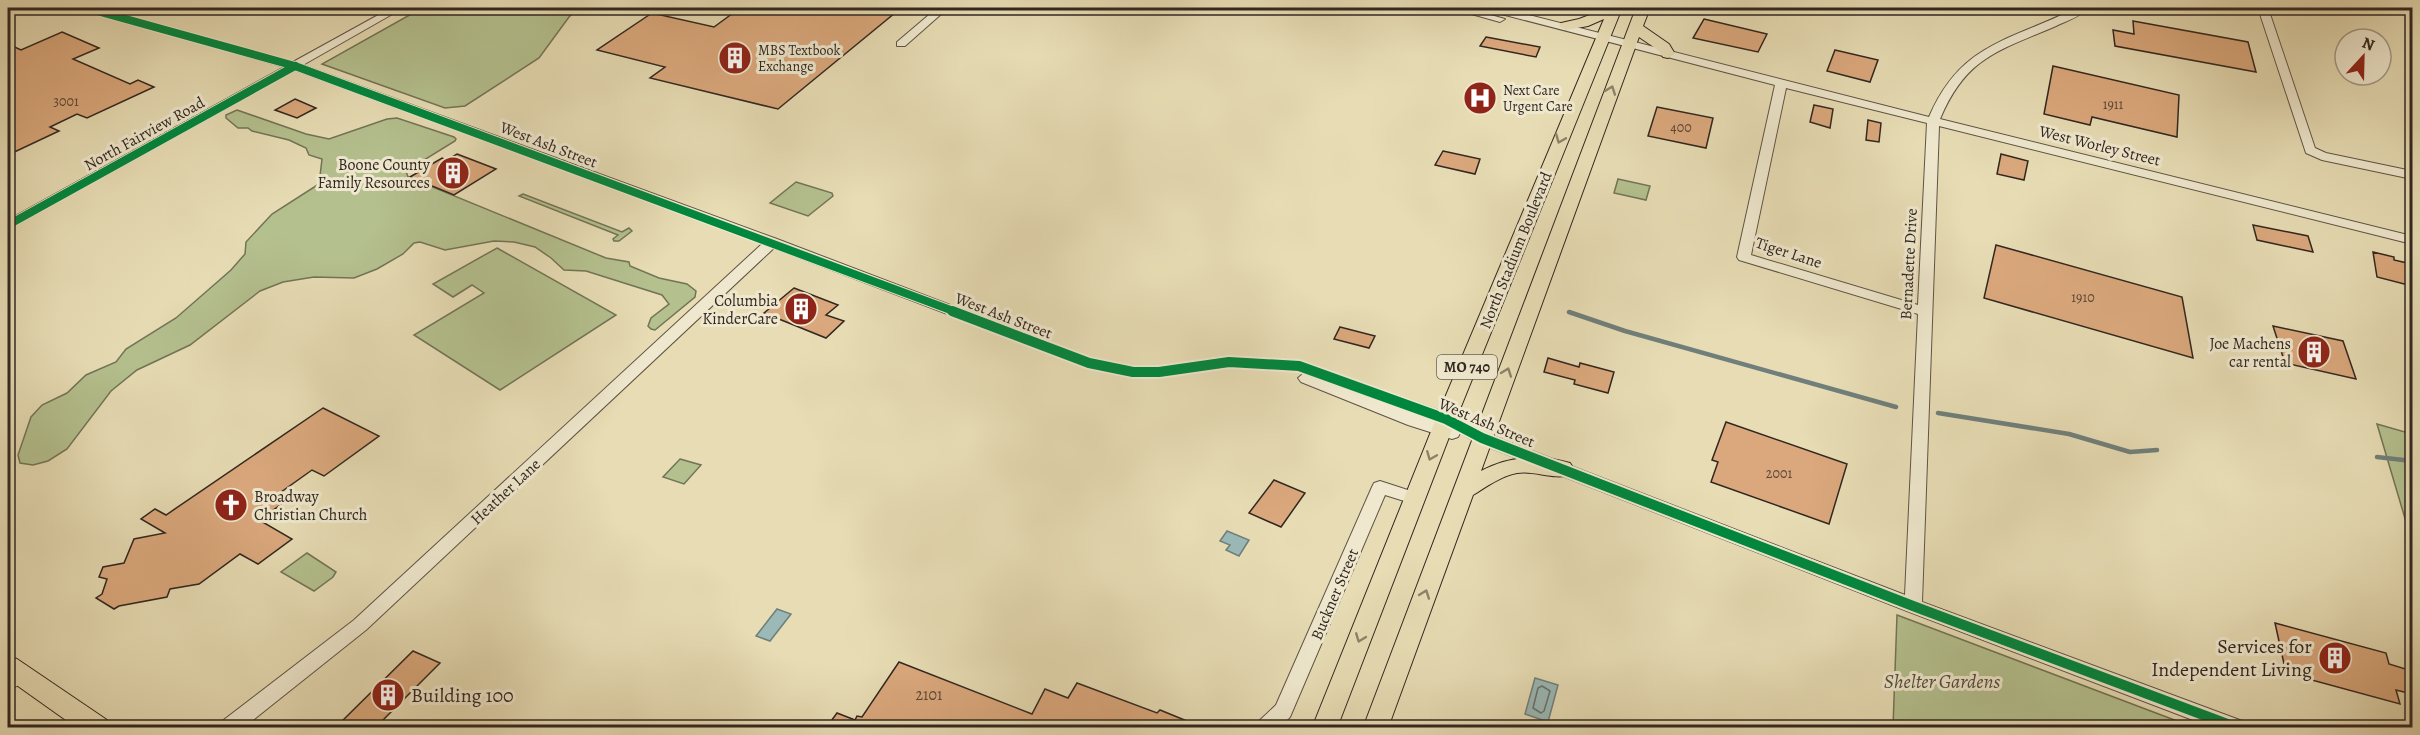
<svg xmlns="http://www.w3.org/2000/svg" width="2420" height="735" viewBox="0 0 2420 735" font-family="Alegreya,serif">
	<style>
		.green { fill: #b4c08e; stroke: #727457; stroke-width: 1.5 }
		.water { fill: #9ab9b7; stroke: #707f7b; stroke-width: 1.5 }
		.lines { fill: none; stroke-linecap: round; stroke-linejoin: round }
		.shore { stroke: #66706c; stroke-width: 1.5 }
		.stream { stroke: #707f7b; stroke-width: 4.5 }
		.building { fill: #daa87c; stroke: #312720; stroke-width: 1.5 }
		.minor-casing { stroke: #5e5445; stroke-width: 2 }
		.major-casing { stroke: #312720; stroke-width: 2 }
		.minor { fill: #efe8ce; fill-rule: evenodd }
		.major { fill: #e7dcb4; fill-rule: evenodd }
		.cycleway-far1-casing { stroke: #efe8ce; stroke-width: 10 }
		.cycleway-casing { stroke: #efe8ce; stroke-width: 14 }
		.cycleway-far1 { stroke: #00873e; stroke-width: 8 }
		.cycleway { stroke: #00873e; stroke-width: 10 }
		.oneway { stroke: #8c826a }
		.labels { text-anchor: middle; stroke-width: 6; stroke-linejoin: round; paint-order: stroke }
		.far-poi-label { font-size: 14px; fill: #312720; stroke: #efe8ce; text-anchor: start }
		.number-label { font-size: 14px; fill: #5b4737 }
		.shield { fill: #efe8ce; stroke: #6a6154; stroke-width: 1.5 }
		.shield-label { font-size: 15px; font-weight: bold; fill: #312720 }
		.street-label { font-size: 16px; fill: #312720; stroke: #efe8ce }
		.poi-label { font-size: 16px; fill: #312720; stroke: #efe8ce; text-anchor: end }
		.near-number-label { font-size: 16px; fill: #5b4737 }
		.near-poi-label { font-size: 20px; fill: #312720; stroke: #efe8ce; text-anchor: end }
		.near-park-label { font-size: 20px; font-style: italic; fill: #524d3c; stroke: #efe8ce }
	</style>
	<rect width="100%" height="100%" fill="#e7dcb4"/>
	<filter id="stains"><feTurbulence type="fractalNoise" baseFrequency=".00333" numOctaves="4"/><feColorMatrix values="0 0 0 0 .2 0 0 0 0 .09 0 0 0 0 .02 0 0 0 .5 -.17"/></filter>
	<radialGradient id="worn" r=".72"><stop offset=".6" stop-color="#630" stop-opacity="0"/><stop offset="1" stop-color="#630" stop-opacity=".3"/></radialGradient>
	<g class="green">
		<polygon points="422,8 579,8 569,17 539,58 465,106 445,108 322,64"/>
		<polygon points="237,110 306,134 329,139 387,119 397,118 454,137 456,139 455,141 406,171 408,177 606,258 629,262 630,266 659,278 687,284 696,291 695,297 655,330 651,329 648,326 651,318 669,304 662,295 586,271 564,270 551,258 535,247 514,242 494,241 445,250 420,242 414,243 403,254 377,269 354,278 314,277 283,282 260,291 190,345 137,370 111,391 67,449 48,461 33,465 20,463 18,455 31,417 42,405 67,393 86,375 116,362 126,349 176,318 231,270 245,254 246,242 272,214 319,184 322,159 309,155 306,148 289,140 252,131 248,128 238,128 226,118 226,115"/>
		<polygon points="1618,179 1650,186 1646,200 1614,193"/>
		<polygon points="796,182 832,193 833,196 808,216 770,203"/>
		<polygon points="523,194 622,232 629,228 632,231 619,241 614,241 613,239 618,235 519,196"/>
		<polygon points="497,248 616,315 500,390 414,335 484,293 472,285 453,297 433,284"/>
		<polygon points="2377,424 2412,434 2412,542"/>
		<polygon points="680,459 701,465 684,484 663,477"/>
		<polygon points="307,553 336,572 333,577 314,591 281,572"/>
		<polygon points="1897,615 2193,727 1893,727"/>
	</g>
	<g class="water">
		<polygon points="1227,531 1249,540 1239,556 1226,550 1230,545 1220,541"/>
		<polygon points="777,609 791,614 770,641 756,636"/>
		<polygon points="1535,678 1558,685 1548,722 1525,714"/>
	</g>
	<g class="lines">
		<polygon class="shore" points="1542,686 1550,691 1544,711 1541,713 1533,708 1538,688"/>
		<g class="stream">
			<polyline points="1569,312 1625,331 1896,407"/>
			<polyline points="1938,413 2069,434 2130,452 2157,450"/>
			<polyline points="2377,457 2412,461"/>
		</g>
	</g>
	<g class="building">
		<polygon points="740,8 901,8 778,109 650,78 665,67 597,50 652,13 714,27"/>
		<polygon points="1704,19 1767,34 1758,52 1693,38"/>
		<polygon points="2133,21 2248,42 2256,72 2115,46 2113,30 2134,34"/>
		<polygon points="62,32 99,48 73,59 130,84 138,80 154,87 87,118 77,114 50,127 59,131 8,155 8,44 21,50"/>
		<polygon points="1486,37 1540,47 1536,57 1480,46"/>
		<polygon points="1835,50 1878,60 1870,82 1827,71"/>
		<polygon points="2053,66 2179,95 2177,137 2092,117 2090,125 2044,114"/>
		<polygon points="295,99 316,108 297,118 275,110"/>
		<polygon points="1814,105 1833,109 1830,128 1810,122"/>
		<polygon points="1657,107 1713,118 1706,148 1648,136"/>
		<polygon points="1868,120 1881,123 1879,142 1866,140"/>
		<polygon points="1443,151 1480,159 1475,174 1435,165"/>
		<polygon points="457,154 496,169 454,195 410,177 442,158 447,160"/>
		<polygon points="2001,154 2028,161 2024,180 1997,174"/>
		<polygon points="2253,225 2308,236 2313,252 2257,240"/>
		<polygon points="1996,245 2182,297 2193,358 1984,298"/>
		<polygon points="2373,252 2394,257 2394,260 2407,263 2408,266 2412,267 2412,286 2377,277"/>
		<polygon points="794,288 838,305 826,315 844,321 826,338 764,313"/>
		<polygon points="2273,326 2343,341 2356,379 2285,363"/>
		<polygon points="1340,327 1375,336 1369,348 1334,339"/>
		<polygon points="1548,358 1579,367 1580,363 1614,372 1608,393 1574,384 1575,380 1544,372"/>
		<polygon points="323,408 379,436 324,476 312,470 277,495 286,501 259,520 292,539 258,564 240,554 199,584 170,589 167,597 119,606 114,609 96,598 102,594 107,579 99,577 103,567 124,563 134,539 165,533 141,519 155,509 166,515"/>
		<polygon points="1726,422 1847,464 1829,524 1711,482 1718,462 1712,460"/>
		<polygon points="1274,480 1305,493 1281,527 1249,513"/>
		<polygon points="2275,623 2386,653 2389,664 2412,671 2412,694 2396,690 2400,704 2286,673"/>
		<polygon points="413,651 440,663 375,728 335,728"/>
		<polygon points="899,662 1032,714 1045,689 1068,698 1077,683 1157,713 1160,710 1204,728 826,728 837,713 855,720 857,716 862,717"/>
	</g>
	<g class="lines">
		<defs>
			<g id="minor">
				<polygon points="8,8 46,8 41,11 8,14"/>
				<path d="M81,8H96L293,62L391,8H403L303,65L777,239L1092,359L1133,367H1159L1229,357L1299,361L1452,415L1488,434L1905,595L1918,314L1739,260L1737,257L1775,85L1486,10L1485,8H1501L1929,117C1961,42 2011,41 2076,8H2088C2082,16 2066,21 2056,26C1998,51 1966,57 1940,119L2412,236V244L1939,126L1922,602L2245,722L2247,728H2214L1907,611L1476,442L1460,433L1458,437L1452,439L1408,425L1301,382L1298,378L1304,373L1298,371L1229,367L1159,377H1133L1089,368L774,248L366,630L243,728H219L221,722L354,620L763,243L295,70L8,229V220L284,67ZM1786,88L1927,123L1918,305L1751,255ZM1364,395L1440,423L1444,425Z"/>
				<polygon points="937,8 948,8 905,46 897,46 897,42"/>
				<polygon points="1450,8 1466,8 1505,19 1500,22"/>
				<polygon points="2258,8 2268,8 2315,148 2326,153 2412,171 2412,179 2322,160 2306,153"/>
				<polygon points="1380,481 1420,494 1422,498 1420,502 1414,504 1385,495 1290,717 1279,728 1256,728 1258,722 1276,705 1372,487 1374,483"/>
				<polygon points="20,666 27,668 29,674 27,680 8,691 8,673"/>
			</g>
			<g id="major">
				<polygon points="1608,8 1622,8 1456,419 1337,728 1312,728 1436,419 1604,19 1588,26 1566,30 1559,26 1561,23 1579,19"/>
				<path d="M1636,8H1650L1643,26L1669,44L1675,54L1668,58L1663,57L1658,50L1639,37L1481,471C1509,456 1540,454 1570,463L1574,469L1570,475C1553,480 1534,470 1517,473C1501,476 1486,487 1473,495L1388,728H1363Z"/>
				<polygon points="8,656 17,659 107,720 110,728 77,728 8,679"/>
			</g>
		</defs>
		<use href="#minor" class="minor-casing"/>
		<use href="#major" class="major-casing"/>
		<use href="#minor" class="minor"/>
		<use href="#major" class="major"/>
		<defs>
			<g id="cycleway-far1">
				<polyline points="86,8 295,66 956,312"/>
				<polyline points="8,225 295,66"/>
			</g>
			<polyline id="cycleway" points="952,311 1089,363 1133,372 1159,372 1229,362 1299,366 1446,419 1482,438 1913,606 2238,728"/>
		</defs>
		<use href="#cycleway-far1" class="cycleway-far1-casing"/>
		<use href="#cycleway" class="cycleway-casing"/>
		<use href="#cycleway-far1" class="cycleway-far1"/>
		<use href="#cycleway" class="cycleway"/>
	</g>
	<defs><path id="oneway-chevron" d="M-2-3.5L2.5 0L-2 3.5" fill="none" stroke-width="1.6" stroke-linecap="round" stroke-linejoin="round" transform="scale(1.5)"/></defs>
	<g class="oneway">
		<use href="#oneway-chevron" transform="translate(1611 90) rotate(-70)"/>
		<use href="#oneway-chevron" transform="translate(1560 139) rotate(112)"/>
		<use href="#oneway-chevron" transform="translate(1507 372) rotate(-70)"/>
		<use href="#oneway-chevron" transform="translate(1431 456) rotate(112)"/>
		<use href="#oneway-chevron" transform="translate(1425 594) rotate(-70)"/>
		<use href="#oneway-chevron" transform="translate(1360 638) rotate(111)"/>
	</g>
	<defs>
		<symbol id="building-disc" viewBox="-11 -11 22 22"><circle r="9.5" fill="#8f2418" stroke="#efe8ce"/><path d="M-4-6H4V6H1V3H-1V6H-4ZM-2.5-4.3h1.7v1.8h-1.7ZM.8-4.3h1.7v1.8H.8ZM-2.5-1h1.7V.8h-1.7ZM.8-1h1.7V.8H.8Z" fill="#fff"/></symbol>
		<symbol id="hospital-disc" viewBox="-11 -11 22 22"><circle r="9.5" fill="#8f2418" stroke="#efe8ce"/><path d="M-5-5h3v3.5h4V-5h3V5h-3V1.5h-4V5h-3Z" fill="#fff"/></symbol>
		<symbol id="church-disc" viewBox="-11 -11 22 22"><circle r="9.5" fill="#8f2418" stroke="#efe8ce"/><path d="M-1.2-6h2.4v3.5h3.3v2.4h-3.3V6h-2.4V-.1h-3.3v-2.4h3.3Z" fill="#fff"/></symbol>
	</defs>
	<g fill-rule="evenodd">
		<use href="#building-disc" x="716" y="39" width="38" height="38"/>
		<use href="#hospital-disc" x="1461" y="79" width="38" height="38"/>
		<use href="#building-disc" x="434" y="154" width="38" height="38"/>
		<use href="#building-disc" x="782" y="290" width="38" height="38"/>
		<use href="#building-disc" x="2295" y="333" width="38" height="38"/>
		<use href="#church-disc" x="212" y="486" width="38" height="38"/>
		<use href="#building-disc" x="2316" y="639" width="38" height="38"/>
		<use href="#building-disc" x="369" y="676" width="38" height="38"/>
	</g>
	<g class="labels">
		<g class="far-poi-label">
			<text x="758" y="55">MBS Textbook<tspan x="758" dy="16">Exchange</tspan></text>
			<text x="1503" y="95">Next Care<tspan x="1503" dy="16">Urgent Care</tspan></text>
		</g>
		<g class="number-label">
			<text x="66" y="106">3001</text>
			<text x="2113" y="109">1911</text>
			<text x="1681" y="132">400</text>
			<text x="2083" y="302">1910</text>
			<text x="1779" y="478">2001</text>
		</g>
		<rect class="shield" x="1437" y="355" width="60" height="24" rx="4.5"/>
		<g class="shield-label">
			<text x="1467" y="372">MO 740</text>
		</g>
		<g class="street-label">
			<text transform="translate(144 133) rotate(-29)" y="6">North Fairview Road</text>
			<text transform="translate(549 144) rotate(21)" y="6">West Ash Street</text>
			<text transform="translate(2100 145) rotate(14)" y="6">West Worley Street</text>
			<text transform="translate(1515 250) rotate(-68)" y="6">North Stadium Boulevard</text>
			<text transform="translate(1789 252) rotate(18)" y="6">Tiger Lane</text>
			<text transform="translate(1908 264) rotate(-87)" y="6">Bernadette Drive</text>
			<text transform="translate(1004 315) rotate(21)" y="6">West Ash Street</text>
			<text transform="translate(1487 422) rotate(23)" y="6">West Ash Street</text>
			<text transform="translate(505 491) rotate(-43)" y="6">Heather Lane</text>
			<text transform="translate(1334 594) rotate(-67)" y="6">Buckner Street</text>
		</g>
		<g class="poi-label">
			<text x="430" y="170">Boone County<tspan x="430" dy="18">Family Resources</tspan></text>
			<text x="778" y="306">Columbia<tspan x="778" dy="18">KinderCare</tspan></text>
			<text x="2291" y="349">Joe Machens<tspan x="2291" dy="18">car rental</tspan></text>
			<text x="254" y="502" text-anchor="start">Broadway<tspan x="254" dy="18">Christian Church</tspan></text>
		</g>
		<g class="near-number-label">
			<text x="929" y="700">2101</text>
		</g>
		<g class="near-poi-label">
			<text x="2312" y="653">Services for<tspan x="2312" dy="23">Independent Living</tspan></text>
			<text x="411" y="702" text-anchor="start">Building 100</text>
		</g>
		<g class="near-park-label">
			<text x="1942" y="688">Shelter Gardens</text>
		</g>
	</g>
	<rect width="2420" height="735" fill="none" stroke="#e7dcb4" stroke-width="30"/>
	<rect x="9" y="9" width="2402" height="717" fill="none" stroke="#312720" stroke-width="3"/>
	<rect x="15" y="15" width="2390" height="705" fill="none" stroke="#312720" stroke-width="1.5"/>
	<g transform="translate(2363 57) rotate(22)"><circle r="28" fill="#efe8ce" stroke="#a39b88" stroke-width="1.5"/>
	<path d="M0-4.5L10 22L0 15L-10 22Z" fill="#8f2418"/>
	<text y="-9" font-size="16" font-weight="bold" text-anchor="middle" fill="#312720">N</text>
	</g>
	<rect width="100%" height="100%" filter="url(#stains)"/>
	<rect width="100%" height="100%" fill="url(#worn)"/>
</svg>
